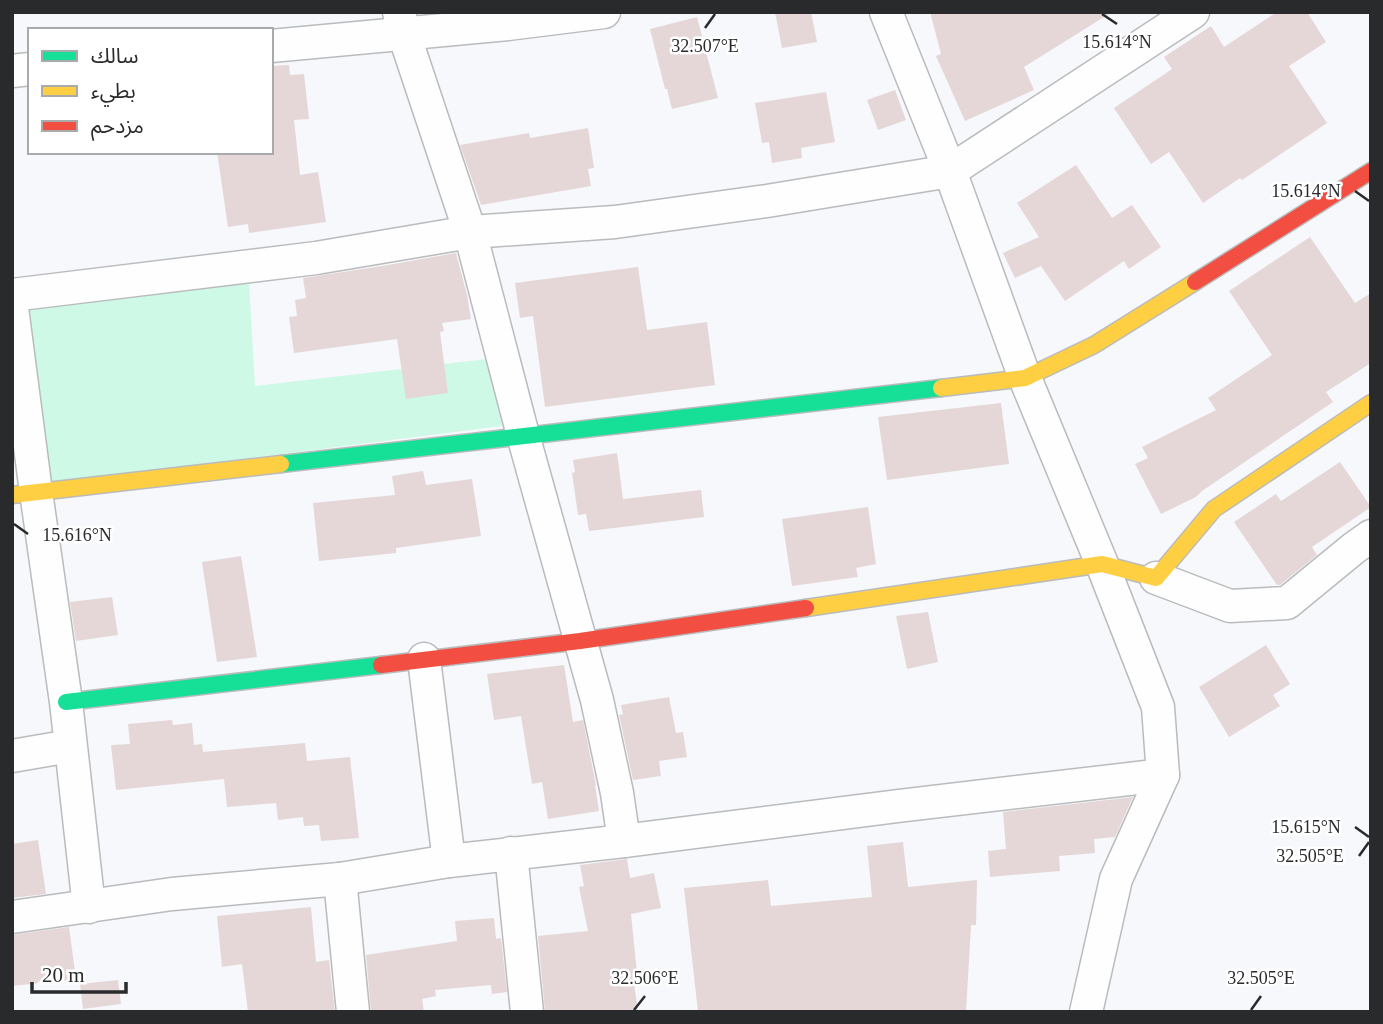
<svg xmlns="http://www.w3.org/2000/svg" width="1383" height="1024" viewBox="0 0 1383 1024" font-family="'Times New Roman','Noto Sans Arabic',serif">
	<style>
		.green { fill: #cef9e7 }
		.building { fill: #e5d7d8 }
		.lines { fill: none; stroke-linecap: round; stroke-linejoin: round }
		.street-casing { stroke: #b9bbbd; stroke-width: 35 }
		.fast-casing { stroke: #b9bbbd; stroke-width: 19 }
		.slow-casing { stroke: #b9bbbd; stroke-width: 19 }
		.jam-casing { stroke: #b9bbbd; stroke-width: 19 }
		.street { stroke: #fefefe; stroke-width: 32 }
		.fast { stroke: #16e098; stroke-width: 16 }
		.slow { stroke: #ffcf43; stroke-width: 16 }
		.jam { stroke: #f24e42; stroke-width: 16 }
		.ticks { fill: none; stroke: #282a2c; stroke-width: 2.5 }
		.ticks-label { font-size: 18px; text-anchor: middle; fill: #282a2c; stroke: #fff; stroke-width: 5; stroke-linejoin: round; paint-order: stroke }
	</style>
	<rect width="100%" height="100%" fill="#f6f8fb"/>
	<polygon class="green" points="249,283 255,386 487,359 502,426 46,484 20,307"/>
	<g class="building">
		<polygon points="775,12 811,12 817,42 782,48"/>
		<polygon points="930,12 1112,12 1024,67 1034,90 965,121 936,56 941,54"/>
		<polygon points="1277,12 1307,12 1326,42 1289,66 1327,123 1242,180 1240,178 1203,203 1169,152 1151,164 1114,108 1172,69 1164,57 1211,26 1224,47"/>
		<polygon points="697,17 718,98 672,109 667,89 665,89 650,29"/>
		<polygon points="289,65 290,75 304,74 309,119 294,120 300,175 318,172 326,222 249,233 248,224 228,227 217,152 271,152 271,66"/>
		<polygon points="895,90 906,120 878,130 867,100"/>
		<polygon points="826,92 835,142 801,148 802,158 772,163 769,142 762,143 755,103"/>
		<polygon points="588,128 594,168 588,169 591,186 481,205 460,145 529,133 530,138"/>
		<polygon points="1076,165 1112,218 1132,205 1161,247 1129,269 1124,261 1065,301 1041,266 1015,278 1003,253 1039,237 1017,203"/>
		<polygon points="1310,237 1355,303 1371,293 1371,363 1326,392 1333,402 1202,491 1196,497 1161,514 1135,464 1148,458 1142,447 1216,410 1208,398 1272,355 1229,291"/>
		<polygon points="456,253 467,295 471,319 442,323 444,331 440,332 448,393 406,399 397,339 294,353 289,317 297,316 295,300 306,298 303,278 382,266"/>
		<polygon points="638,267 647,330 707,322 715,385 545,407 533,316 520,318 515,283"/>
		<polygon points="1001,403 1009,464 887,480 878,417"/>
		<polygon points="617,453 623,499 701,490 704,517 589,531 586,514 578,515 572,473 575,472 573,460"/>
		<polygon points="1340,462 1371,507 1312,547 1317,555 1280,585 1277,585 1234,522 1276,494 1281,501"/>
		<polygon points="423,471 426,485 472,479 481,536 396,548 396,553 319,561 313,503 395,495 392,476"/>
		<polygon points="868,507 876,564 856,568 858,577 792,586 782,519"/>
		<polygon points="241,556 257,657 217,662 202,562"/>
		<polygon points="112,597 118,635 76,641 70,602"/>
		<polygon points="928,612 938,662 907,669 896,616"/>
		<polygon points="1266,645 1290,684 1273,695 1280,706 1229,737 1199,687"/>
		<polygon points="564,665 573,722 583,720 596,785 595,785 599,811 548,819 542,782 532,784 521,716 494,720 487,674"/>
		<polygon points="669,697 676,733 683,732 687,757 659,761 661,776 633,780 619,715 623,714 621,705"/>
		<polygon points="172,720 173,725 192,723 194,745 202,744 203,752 305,743 307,761 350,757 359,838 321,841 319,825 304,826 303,817 278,820 276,803 227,807 224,779 116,790 111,745 130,744 128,724"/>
		<polygon points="1133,797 1115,837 1094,839 1095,853 1059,856 1060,871 990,877 988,851 1006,849 1003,812"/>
		<polygon points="38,840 46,894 12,898 12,844"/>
		<polygon points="903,842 908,887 977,880 976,925 971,925 966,1012 698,1012 684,888 768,880 771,906 872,897 867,846"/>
		<polygon points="627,859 630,878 654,873 661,908 631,914 638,983 634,983 638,1012 545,1012 538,936 588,931 579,887 584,886 580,865"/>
		<polygon points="311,907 316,962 329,960 335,1012 248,1012 242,964 222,967 217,916"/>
		<polygon points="494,918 496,939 501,938 507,992 492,994 491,985 435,990 436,996 422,999 424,1012 371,1012 366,955 457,941 455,921"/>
		<polygon points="69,927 76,979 12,986 12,935"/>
		<polygon points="118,980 121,1004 83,1009 80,984"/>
	</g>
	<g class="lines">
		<defs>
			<g id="street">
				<polyline points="399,12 404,34 470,232 523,435 597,700 617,793 624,841"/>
				<polyline points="886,12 950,171 1025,378 1102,564 1158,707 1163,775 1116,879 1086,1012"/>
				<polyline points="271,46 508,24 604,12"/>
				<polyline points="12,71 30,69"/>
				<polyline points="12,295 316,258 470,232 615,222 767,201 950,171 1193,12"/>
				<polyline points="12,308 36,492 66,702 89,907"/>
				<polyline points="1156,578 1230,606 1287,603 1354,548 1371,536"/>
				<polyline points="424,659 449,861"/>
				<polyline points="12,756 70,746"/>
				<polyline points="511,853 527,1012"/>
				<polyline points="340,879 353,1012"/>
				<polyline points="12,917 172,894 340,879 449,861 624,841 898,806 1163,775"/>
			</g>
			<g id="fast">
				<polyline points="281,464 941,388"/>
				<polyline points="66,702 381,665"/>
			</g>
			<g id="slow">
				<polyline points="941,388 1025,378 1094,345 1195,282"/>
				<polyline points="12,495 281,464"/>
				<polyline points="806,608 1102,564 1156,578 1214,509 1371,403"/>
			</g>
			<g id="jam">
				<polyline points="1195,282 1371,171"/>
				<polyline points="381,665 580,641 806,608"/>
			</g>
		</defs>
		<use href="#street" class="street-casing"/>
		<use href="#fast" class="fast-casing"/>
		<use href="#slow" class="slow-casing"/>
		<use href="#jam" class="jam-casing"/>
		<use href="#street" class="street"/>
		<use href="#fast" class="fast"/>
		<use href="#slow" class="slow"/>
		<use href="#jam" class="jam"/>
	</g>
	<path class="ticks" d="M1102,14L1117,24M705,28L715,14M1355,191L1369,201M14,524L28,534M1355,827L1369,837M1359,856L1369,842M634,1010L645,996M1251,1010L1261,996"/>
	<g class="ticks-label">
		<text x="1117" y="48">15.614°N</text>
		<text x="705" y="52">32.507°E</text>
		<text x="1306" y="197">15.614°N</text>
		<text x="77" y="541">15.616°N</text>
		<text x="1306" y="833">15.615°N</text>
		<text x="1310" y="862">32.505°E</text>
		<text x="645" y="984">32.506°E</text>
		<text x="1261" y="984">32.505°E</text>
	</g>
	<rect width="1383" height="1024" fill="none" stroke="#282a2c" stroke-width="28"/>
	<rect x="28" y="28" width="245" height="126" fill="#ffffff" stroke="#a9aaab" stroke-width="2"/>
	<rect x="42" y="51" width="35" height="10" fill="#16e098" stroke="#a9aaab" stroke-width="2"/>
	<text x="91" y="63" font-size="21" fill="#282a2c">سالك</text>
	<rect x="42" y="86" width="35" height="10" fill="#ffcf43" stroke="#a9aaab" stroke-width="2"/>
	<text x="91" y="98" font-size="21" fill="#282a2c">بطيء</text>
	<rect x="42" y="121" width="35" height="10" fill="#f24e42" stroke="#a9aaab" stroke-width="2"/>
	<text x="91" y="133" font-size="21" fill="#282a2c">مزدحم</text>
	<path d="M32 982v10h94v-10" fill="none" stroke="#282a2c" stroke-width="3.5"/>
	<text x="42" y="982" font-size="21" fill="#282a2c" stroke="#ffffff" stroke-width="5" paint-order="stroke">20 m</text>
</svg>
